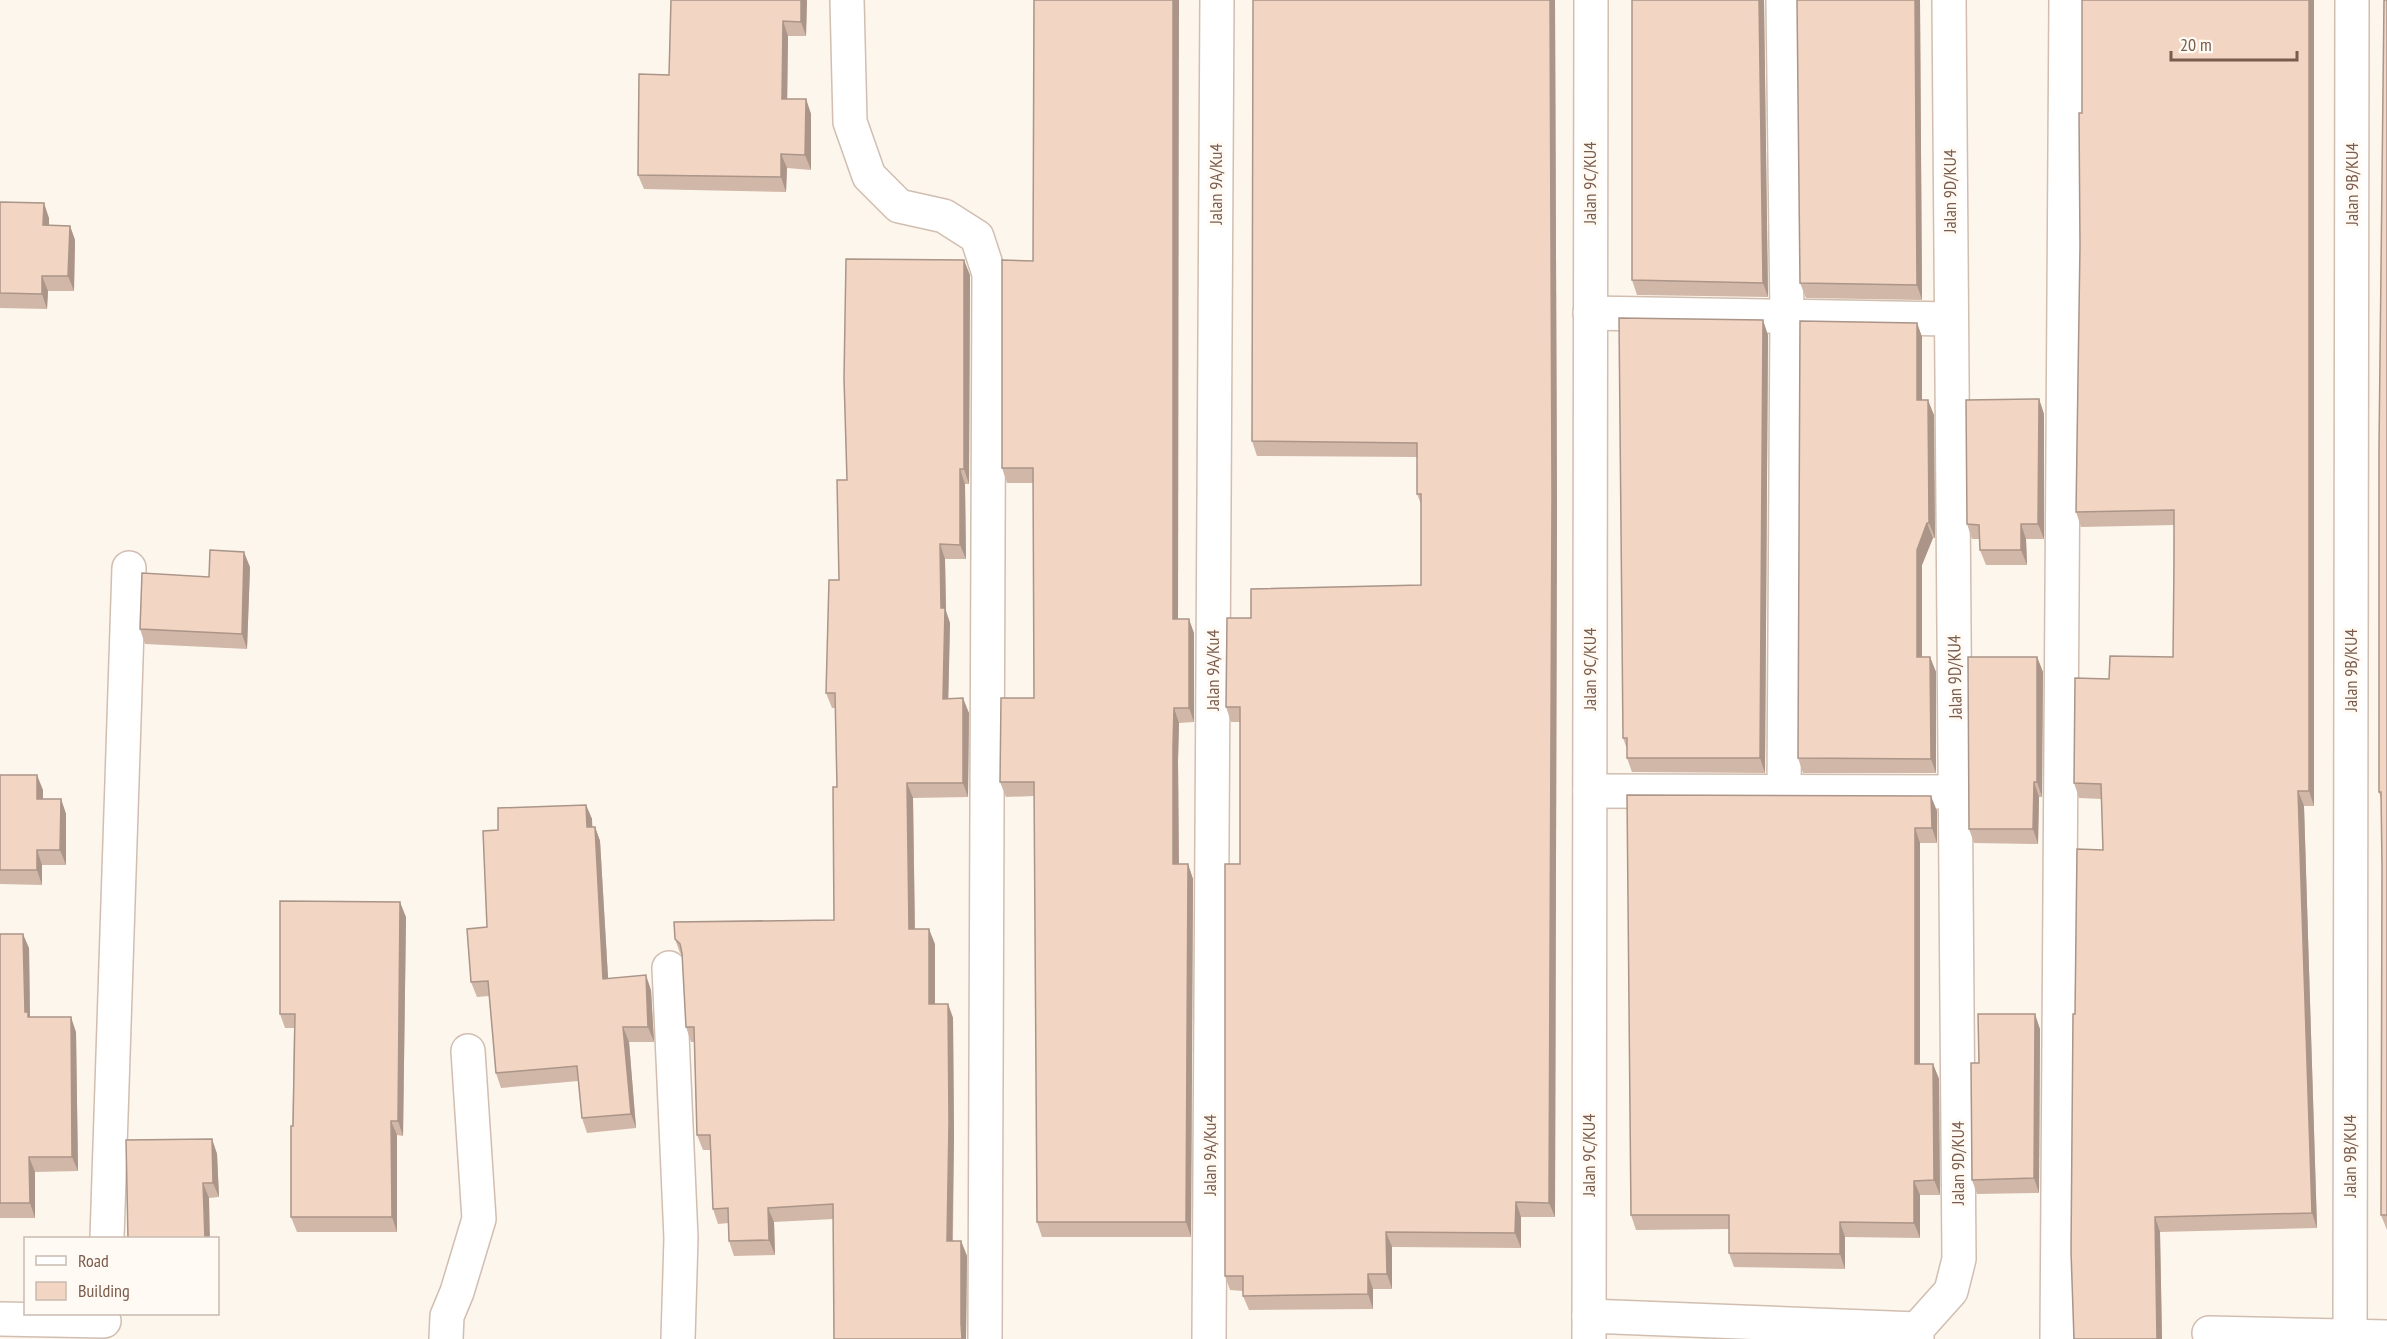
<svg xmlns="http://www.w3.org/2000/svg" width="2387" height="1339" viewBox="0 0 2387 1339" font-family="'PT Sans Narrow',sans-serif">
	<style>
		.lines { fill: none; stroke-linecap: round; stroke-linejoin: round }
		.minor-casing { stroke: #d1beb0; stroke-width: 36 }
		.minor { stroke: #fff; stroke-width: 33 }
		.wall { fill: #d1b7a8 }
		.shaded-wall { fill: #aa9588 }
		.building { fill: #f3d5c3; stroke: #aa9588; stroke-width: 1.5 }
		.labels { text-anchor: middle; stroke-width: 6; stroke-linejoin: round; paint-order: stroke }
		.street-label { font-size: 18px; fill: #7a5c4d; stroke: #fffaf3 }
	</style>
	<rect width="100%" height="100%" fill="#fdf6ec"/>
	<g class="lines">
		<defs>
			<g id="minor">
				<polyline points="847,0 850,122 869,176 899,206 944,216 977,237 989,274 985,1339"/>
				<polyline points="1783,0 1787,317 1784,791"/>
				<polyline points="1590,313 1951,319"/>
				<polyline points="1590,791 1956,792"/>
				<polyline points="669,968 681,1238 678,1339"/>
				<polyline points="107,1238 129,568"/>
				<polyline points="1589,1316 1917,1329"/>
				<polyline points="0,1319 104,1321"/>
				<polyline points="2209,1333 2387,1337"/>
				<polyline points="446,1339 447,1316 457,1292 479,1219 468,1051"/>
				<polyline points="1209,1339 1217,0"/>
				<polyline points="1589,1339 1591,0"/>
				<polyline points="1917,1339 1917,1329 1951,1291 1959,1259 1949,0"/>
				<polyline points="2057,1339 2066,0"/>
				<polyline points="2350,1339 2352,0"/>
			</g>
		</defs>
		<use href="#minor" class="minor-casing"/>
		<use href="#minor" class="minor"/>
	</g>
	<g class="wall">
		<polygon points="807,0 806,36 788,36 787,99 806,99 811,114 811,170 787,168 786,192 644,189 638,175 669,75"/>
		<polygon points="1253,0 1555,0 1557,508 1555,1217 1521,1217 1521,1248 1392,1247 1392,1289 1373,1289 1373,1309 1249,1310 1243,1296 1243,1291 1230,1290 1225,1276 1240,864 1240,722 1231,722 1226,707 1251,618 1421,585 1421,504 1417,494 1417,457 1257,456 1252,441"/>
		<polygon points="1764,0 1768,297 1637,295 1632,280"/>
		<polygon points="1920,0 1922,300 1806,298 1800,283"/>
		<polygon points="2082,0 2314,0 2314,806 2304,806 2317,1228 2160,1232 2162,1339 2074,1339 2075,1014 2103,850 2102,799 2079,798 2074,783 2109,679 2173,657 2174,525 2081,527 2076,512 2082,113"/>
		<polygon points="2387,0 2387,1230 2381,1215 2382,867 2381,799 2379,792"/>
		<polygon points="0,202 49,218 49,225 70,226 75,240 74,291 48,291 47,309 0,308"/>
		<polygon points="1002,260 1178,619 1194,633 1194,722 1179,723 1178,761 1179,864 1188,864 1193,879 1191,1237 1042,1237 1037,1222 1034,796 1006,797 1000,782 1034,698 1033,483 1007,483 1002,468"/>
		<polygon points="970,275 969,484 965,484 966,559 945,559 946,611 950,623 948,698 969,713 968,797 913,798 915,929 935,944 935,1004 948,1004 953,1018 954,1137 953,1241 961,1241 967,1256 966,1339 833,1219 774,1222 775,1255 734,1256 729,1241 729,1223 718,1224 713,1209 711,1150 703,1150 697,1135 694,1042 691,1042 686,1027 683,956 680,953 675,939 834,920 837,787 836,708 832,708 826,693 839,580 847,480"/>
		<polygon points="1917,323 1922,337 1922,400 1934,415 1935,538 1933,538 1922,565 1922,657 1930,657 1936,672 1936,773 1803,773 1798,758"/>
		<polygon points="1768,335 1765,773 1632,772 1627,758 1627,749 1623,738"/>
		<polygon points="2039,399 2044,414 2044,539 2026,539 2027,565 1986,565 1980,550 1980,539 1972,539 1967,524"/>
		<polygon points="250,567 247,649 145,644 140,629 209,577"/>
		<polygon points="2037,657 2043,672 2042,797 2039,797 2038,844 1974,843 1969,829"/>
		<polygon points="0,775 43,790 43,799 61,799 66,814 66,865 42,865 42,885 0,884"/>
		<polygon points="1627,795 1937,811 1937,843 1920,843 1920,1064 1933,1064 1939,1079 1940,1195 1920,1195 1920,1238 1845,1237 1845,1269 1734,1267 1729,1253 1729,1229 1636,1230 1631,1215"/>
		<polygon points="586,805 592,819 592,827 595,827 600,841 608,979 651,990 654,1042 629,1042 636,1128 587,1133 582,1118 578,1081 501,1088 496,1073 489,996 477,997 471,982 487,927 498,830"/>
		<polygon points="406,917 403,1136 397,1135 397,1232 297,1232 291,1217 294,1028 285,1028 280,1014"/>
		<polygon points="0,934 29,948 30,1017 76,1032 78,1171 35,1172 35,1218 0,1218"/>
		<polygon points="2040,1029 2039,1193 1977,1194 1972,1180 1979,1063"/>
		<polygon points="212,1139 217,1154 219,1197 209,1198 128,1239"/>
	</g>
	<g class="shaded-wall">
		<polygon points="801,0 807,0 806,36 801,22"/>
		<polygon points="1173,0 1179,0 1178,634 1173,619"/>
		<polygon points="1550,0 1555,0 1557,508 1555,1217 1549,1203"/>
		<polygon points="1759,0 1764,0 1768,297 1763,283"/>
		<polygon points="1915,0 1920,0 1922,300 1917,285"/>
		<polygon points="2309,0 2314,0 2314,806 2309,791"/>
		<polygon points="783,21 788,36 787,114 782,99"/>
		<polygon points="806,99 811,114 811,170 805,155"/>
		<polygon points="781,154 787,168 786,192 781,177"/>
		<polygon points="44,203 49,218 49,239 43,225"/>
		<polygon points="70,226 75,240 74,291 68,276"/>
		<polygon points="964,260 970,275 969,484 964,469"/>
		<polygon points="42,276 48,291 47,309 42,294"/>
		<polygon points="1763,320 1768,335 1765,773 1760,758"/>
		<polygon points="1917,323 1922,337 1922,415 1917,400"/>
		<polygon points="2039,399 2044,414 2044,539 2038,524"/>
		<polygon points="1928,400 1934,415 1935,538 1929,523"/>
		<polygon points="960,469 965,484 966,559 960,545"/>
		<polygon points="1927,523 1933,538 1922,565 1922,672 1917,657 1917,550"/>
		<polygon points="2021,524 2026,539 2027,565 2021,550"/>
		<polygon points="940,544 945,559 946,611 950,623 948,713 943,699"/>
		<polygon points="244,552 250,567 247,649 242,634"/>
		<polygon points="1189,619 1194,633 1194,722 1189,708"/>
		<polygon points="1930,657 1936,672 1936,773 1931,759"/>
		<polygon points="2037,657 2043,672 2042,797 2037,782"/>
		<polygon points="963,698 969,713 968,797 963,783"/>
		<polygon points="1174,708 1179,723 1178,761 1179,879 1173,864 1173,746"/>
		<polygon points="37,775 43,790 43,814 37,799"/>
		<polygon points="2034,782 2039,797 2038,844 2033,829"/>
		<polygon points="907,783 913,798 915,944 909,929"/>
		<polygon points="2298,791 2304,806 2317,1228 2312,1213"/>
		<polygon points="1931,796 1937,811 1937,843 1932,828"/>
		<polygon points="61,799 66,814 66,865 60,850"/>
		<polygon points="586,805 592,819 593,841 587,827"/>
		<polygon points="595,827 600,841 609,994 603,979"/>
		<polygon points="1915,828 1920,843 1920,1079 1915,1064"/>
		<polygon points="37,850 42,865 42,885 37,870"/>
		<polygon points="1188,864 1193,879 1191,1237 1186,1222"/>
		<polygon points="400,902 406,917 403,1136 398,1121"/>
		<polygon points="929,929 935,944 935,1018 929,1004"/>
		<polygon points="23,934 29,948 30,1018 33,1027 25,1012"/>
		<polygon points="646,975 651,990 654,1042 648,1027"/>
		<polygon points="948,1004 953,1018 954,1137 952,1256 947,1241"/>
		<polygon points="2035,1014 2040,1029 2039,1193 2034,1178"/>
		<polygon points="71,1017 76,1032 78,1171 72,1157"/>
		<polygon points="623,1027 629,1042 636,1128 631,1114"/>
		<polygon points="1933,1064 1939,1079 1940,1195 1934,1180"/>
		<polygon points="391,1121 397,1135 397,1232 392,1217"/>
		<polygon points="212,1139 217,1154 219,1197 213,1183"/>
		<polygon points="29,1157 35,1172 35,1218 30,1203"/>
		<polygon points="1914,1181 1920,1195 1920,1238 1914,1223"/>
		<polygon points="203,1183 209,1198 210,1239 205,1239"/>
		<polygon points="1516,1202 1521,1217 1521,1248 1515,1233"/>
		<polygon points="768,1208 774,1222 775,1255 769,1240"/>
		<polygon points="2155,1217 2160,1232 2162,1339 2157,1339"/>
		<polygon points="1840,1222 1845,1237 1845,1269 1840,1254"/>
		<polygon points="1386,1232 1392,1247 1392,1289 1387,1274"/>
		<polygon points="961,1241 967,1256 966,1339 962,1339 961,1324"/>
		<polygon points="1368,1274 1373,1289 1373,1309 1368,1294"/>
	</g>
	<g class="building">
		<polygon points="671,0 801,0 801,22 783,21 782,99 806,99 805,155 781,154 781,177 638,175 639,74 669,75"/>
		<polygon points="1034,0 1173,0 1173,619 1189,619 1189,708 1174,708 1173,746 1173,864 1188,864 1186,1222 1037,1222 1034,782 1000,782 1001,698 1034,698 1033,468 1002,468 1002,260 1033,261"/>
		<polygon points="1253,0 1550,0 1552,494 1549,1203 1516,1202 1515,1233 1386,1232 1387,1274 1368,1274 1368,1294 1243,1296 1243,1276 1225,1276 1225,864 1240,864 1240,707 1226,707 1227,618 1251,618 1251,589 1421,585 1421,494 1417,494 1417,443 1252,441"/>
		<polygon points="1632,0 1759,0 1763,283 1632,280"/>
		<polygon points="1797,0 1915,0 1917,285 1800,283"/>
		<polygon points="2082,0 2309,0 2309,791 2298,791 2312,1213 2155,1217 2157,1339 2074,1339 2071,1252 2073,1014 2075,1014 2077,849 2103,850 2101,784 2074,783 2075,678 2109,679 2110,656 2173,657 2174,563 2174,510 2076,512 2080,246 2079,113 2082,113"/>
		<polygon points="2384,0 2387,0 2387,1215 2381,1215 2382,867 2381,792 2379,792 2379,448"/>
		<polygon points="0,202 44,203 43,225 70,226 68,276 42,276 42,294 0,293"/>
		<polygon points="846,259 964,260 964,469 960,469 960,545 940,544 941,608 945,608 943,699 963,698 963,783 907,783 909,929 929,929 929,1004 948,1004 949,1122 947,1241 961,1241 961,1324 962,1339 834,1339 833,1204 768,1208 769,1240 729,1241 728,1208 713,1209 710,1135 697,1135 694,1027 686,1027 682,953 680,944 675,939 674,922 834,920 833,787 837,787 835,693 826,693 829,580 839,580 837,480 847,480 844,378"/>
		<polygon points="1619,318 1763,320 1760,758 1627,758 1627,738 1623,738"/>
		<polygon points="1800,321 1917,323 1917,400 1928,400 1929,523 1927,523 1917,550 1917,657 1930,657 1931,759 1798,758"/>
		<polygon points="2039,399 2038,524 2021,524 2021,550 1980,550 1979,525 1967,524 1966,400"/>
		<polygon points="210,550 244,552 242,634 140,629 142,573 209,577"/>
		<polygon points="1968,657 2037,657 2037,782 2034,782 2033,829 1969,829"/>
		<polygon points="0,775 37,775 37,799 61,799 60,850 37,850 37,870 0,870"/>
		<polygon points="1627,795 1931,796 1932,828 1915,828 1915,1064 1933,1064 1934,1180 1914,1181 1914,1223 1840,1222 1840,1254 1729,1253 1729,1215 1631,1215"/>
		<polygon points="586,805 587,827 595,827 603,979 646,975 648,1027 623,1027 631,1114 582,1118 577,1066 496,1073 488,981 471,982 467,929 487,927 483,831 498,830 498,808"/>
		<polygon points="280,901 400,902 398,1121 391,1121 392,1217 291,1217 291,1126 293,1126 295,1014 280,1014"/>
		<polygon points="0,934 23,934 25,1012 28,1012 28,1017 71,1017 72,1157 29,1157 30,1203 0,1203"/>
		<polygon points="1978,1014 2035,1014 2034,1178 1972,1180 1971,1063 1979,1063"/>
		<polygon points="212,1139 213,1183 203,1183 205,1239 128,1239 126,1140"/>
	</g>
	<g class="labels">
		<g class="street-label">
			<text transform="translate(1590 183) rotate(-90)" y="6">Jalan 9C/KU4</text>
			<text transform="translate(1216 184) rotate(-90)" y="6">Jalan 9A/Ku4</text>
			<text transform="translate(2352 184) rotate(-90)" y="6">Jalan 9B/KU4</text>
			<text transform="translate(1950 191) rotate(-90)" y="6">Jalan 9D/KU4</text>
			<text transform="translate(1590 669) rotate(-90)" y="6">Jalan 9C/KU4</text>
			<text transform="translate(1213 670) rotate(-90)" y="6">Jalan 9A/Ku4</text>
			<text transform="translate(2351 670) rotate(-90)" y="6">Jalan 9B/KU4</text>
			<text transform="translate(1955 677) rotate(-91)" y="6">Jalan 9D/KU4</text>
			<text transform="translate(1210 1155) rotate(-90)" y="6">Jalan 9A/Ku4</text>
			<text transform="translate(1589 1155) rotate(-90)" y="6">Jalan 9C/KU4</text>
			<text transform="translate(2350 1156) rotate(-90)" y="6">Jalan 9B/KU4</text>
			<text transform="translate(1958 1163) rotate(-90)" y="6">Jalan 9D/KU4</text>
		</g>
	</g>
	<rect x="24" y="1237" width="195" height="78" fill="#fffaf3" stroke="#cabbb1" stroke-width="1.5"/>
	<rect x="36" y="1256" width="30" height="9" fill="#ffffff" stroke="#cabbb1" stroke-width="1.5"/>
	<text x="78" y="1267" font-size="18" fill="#7a5c4d">Road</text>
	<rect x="36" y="1282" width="30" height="18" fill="#f3d5c3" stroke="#cabbb1" stroke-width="1.5"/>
	<text x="78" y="1297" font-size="18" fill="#7a5c4d">Building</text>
	<path d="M2171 51v9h126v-9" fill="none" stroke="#7a5c4d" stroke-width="3"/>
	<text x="2180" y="51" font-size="18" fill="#7a5c4d" stroke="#fffaf3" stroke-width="4.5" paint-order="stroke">20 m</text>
</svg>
